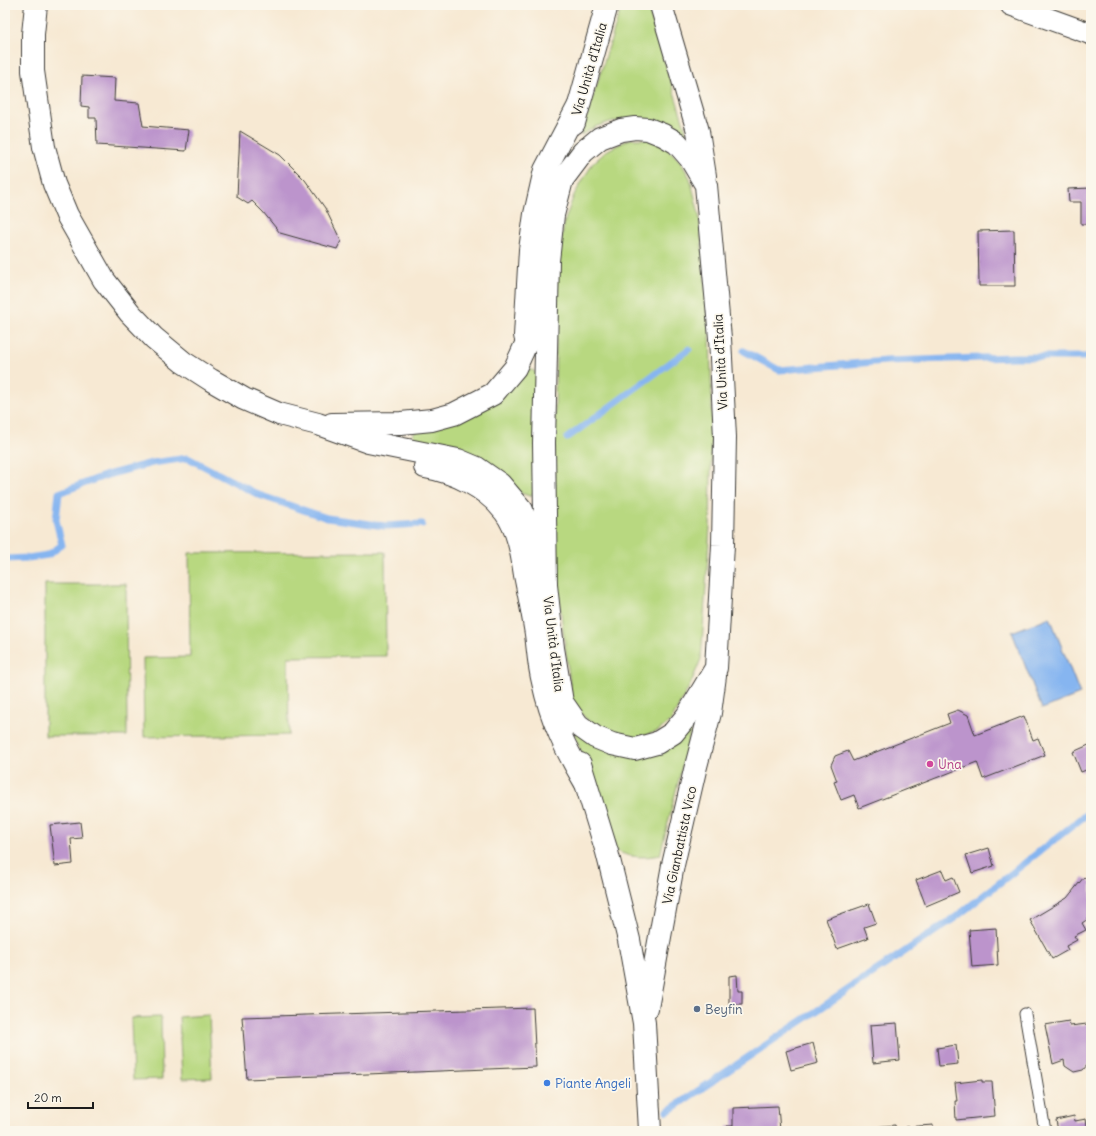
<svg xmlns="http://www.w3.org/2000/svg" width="1096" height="1136" viewBox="0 0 1096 1136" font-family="Delius,sans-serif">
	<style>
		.green { fill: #b8d880; stroke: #6a7a4e }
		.water { fill: #86b5f0; stroke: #516886 }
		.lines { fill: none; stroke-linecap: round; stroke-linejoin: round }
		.stream { stroke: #86b5f0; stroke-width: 7 }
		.building { fill: #bc94cc }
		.service-casing { stroke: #3d3b37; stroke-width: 13 }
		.minor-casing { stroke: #3d3b37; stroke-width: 23 }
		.secondary-casing { stroke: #3d3b37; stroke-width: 24 }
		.motorway-casing { stroke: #3d3b37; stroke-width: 24 }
		.service { stroke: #fff; stroke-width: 11 }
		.minor { stroke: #fff; stroke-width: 21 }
		.secondary { stroke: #fff; stroke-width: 22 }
		.motorway { stroke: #fff; stroke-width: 22 }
		.hotel-dot { fill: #d1479c; stroke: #fbf7ec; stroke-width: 1.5 }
		.service-dot { fill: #5c6f8a; stroke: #fbf7ec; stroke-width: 1.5 }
		.shop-dot { fill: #3f7fe0; stroke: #fbf7ec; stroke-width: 1.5 }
		.labels { text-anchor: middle; stroke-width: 3.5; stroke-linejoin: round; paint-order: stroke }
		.street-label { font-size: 13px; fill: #1c1c1c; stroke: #fbf7ec }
		.hotel-label { font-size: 13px; fill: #b23c85; stroke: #fbf7ec; text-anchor: start }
		.service-label { font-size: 13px; fill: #4e5e75; stroke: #fbf7ec; text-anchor: start }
		.shop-label { font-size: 13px; fill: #366cbe; stroke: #fbf7ec; text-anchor: start }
	</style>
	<rect width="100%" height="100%" fill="#fbf7ec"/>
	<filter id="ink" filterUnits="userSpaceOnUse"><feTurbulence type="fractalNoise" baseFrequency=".025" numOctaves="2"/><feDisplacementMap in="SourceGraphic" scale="8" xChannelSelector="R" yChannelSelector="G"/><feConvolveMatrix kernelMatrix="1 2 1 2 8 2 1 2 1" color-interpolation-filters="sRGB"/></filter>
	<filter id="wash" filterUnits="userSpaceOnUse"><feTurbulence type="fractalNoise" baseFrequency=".012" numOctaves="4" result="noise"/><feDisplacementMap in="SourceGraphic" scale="16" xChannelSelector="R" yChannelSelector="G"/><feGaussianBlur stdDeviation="0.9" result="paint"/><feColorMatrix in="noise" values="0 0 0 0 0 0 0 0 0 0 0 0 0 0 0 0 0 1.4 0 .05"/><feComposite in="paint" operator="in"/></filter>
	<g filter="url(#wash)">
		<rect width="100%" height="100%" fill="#f7e9d3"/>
		<g class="green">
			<polygon points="622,5 647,5 687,134 658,124 613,121 597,126 581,135"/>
			<polygon points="630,139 649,139 666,147 680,161 690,178 699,214 710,334 712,412 710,526 701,659 690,685 671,721 658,731 637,738 603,731 585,718 572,699 562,622 556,566 554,489 557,265 565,220 574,195 593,163 608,150"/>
			<polygon points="522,370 532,370 540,375 539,490 530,496 517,492 416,441 413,435 416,429"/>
			<polygon points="385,552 386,656 288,657 289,735 144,737 143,658 190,657 189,553"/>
			<polygon points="45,584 126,584 127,736 45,736"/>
			<path d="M694,718L660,855C644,858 631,858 617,851L570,722L621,752Z"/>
			<polygon points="209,1015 212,1078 182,1079 179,1017"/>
			<polygon points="161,1017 162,1079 133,1080 131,1018"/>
		</g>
		<polygon class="water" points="1050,617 1080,694 1042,709 1012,632"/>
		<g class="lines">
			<g class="stream">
				<polyline points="744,351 779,370 886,361 1014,357 1091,357"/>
				<polyline points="567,438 689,349"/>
				<polyline points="5,559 28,558 48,555 62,545 56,520 59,493 107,475 152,463 188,458 259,495 327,518 385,526 422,524"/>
				<polyline points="668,1111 956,917 1091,811"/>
			</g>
		</g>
		<g id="blocks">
			<g class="building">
				<polygon points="82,76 115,78 114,101 139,103 143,126 189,130 186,151 97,145 96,118 89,118 89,107 81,106"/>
				<polygon points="240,131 280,155 305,180 325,208 341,241 337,249 280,233 263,212 252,201 248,204 237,197"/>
				<polygon points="1091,188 1091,224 1081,224 1081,202 1069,202 1068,189"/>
				<polygon points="1014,230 1015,286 979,286 978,231"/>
				<polygon points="958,710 968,715 975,735 1024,716 1033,740 1038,738 1045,755 983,779 977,762 859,808 854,795 841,800 834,782 837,781 831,765 835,756 848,751 853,761 950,723 947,714"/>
				<polygon points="1091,744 1091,768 1081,772 1073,752"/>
				<polygon points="80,822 82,838 71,839 73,864 55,866 50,825"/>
				<polygon points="989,848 994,866 972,873 966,855"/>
				<polygon points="942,870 946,880 953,877 959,892 926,906 916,880"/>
				<polygon points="1084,877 1091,883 1091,917 1082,923 1086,930 1074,936 1077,940 1066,946 1068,950 1052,959 1030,920 1067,898"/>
				<polygon points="869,904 876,923 864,927 868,938 837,949 826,919"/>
				<polygon points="996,928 998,965 972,967 969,930"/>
				<polygon points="737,975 738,991 742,991 742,1004 729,1004 729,976"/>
				<polygon points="533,1008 536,1067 247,1079 242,1017"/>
				<polygon points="1091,1015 1091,1066 1088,1064 1083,1070 1074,1072 1065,1066 1064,1060 1053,1064 1045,1025 1069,1021 1070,1026 1087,1024"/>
				<polygon points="897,1023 900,1060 873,1063 870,1025"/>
				<polygon points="813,1043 818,1063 791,1070 786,1051"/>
				<polygon points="956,1045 958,1064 939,1066 937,1048"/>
				<polygon points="982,1080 982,1082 992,1082 995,1116 956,1120 955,1101 957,1101 955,1083"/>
				<polygon points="778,1106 780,1131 727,1131 727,1126 733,1126 733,1108"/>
				<polygon points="1074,1116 1075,1121 1086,1119 1088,1131 1058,1131 1056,1120"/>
				<polygon points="895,1125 896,1131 873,1131 873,1127"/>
				<polygon points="933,1125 933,1131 906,1131 905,1127"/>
			</g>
		</g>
	</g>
	<g filter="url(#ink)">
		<use href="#blocks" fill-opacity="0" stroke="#3d3b37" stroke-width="1"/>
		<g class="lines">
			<defs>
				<polyline id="service" points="1025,1014 1045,1131"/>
				<polyline id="minor" points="1011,5 1091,34"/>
				<g id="secondary">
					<polyline points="661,5 698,131 705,176"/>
					<polyline points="574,123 607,5"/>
					<polygon points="635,128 648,129 663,135 677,143 690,158 706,185 720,338 725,437 723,545 716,668 687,716 673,733 657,743 635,749 612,744 595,737 578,725 562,702 553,648 546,585 544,443 548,261 553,215 562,180 583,152 600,138 621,130"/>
					<polyline points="580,764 607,852 629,940 644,1023 650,1131"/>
					<polyline points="647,1008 673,865 695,770 710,713 715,676"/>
				</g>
				<g id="motorway">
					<polyline points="36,5 33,34 33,71 44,147 54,184 67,215 104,280 130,313 154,338 183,362 211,380 244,399 279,414 318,424 368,442 458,460 477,468 500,484 522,510 546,585"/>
					<polyline points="525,336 530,250 535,214 545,170 579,105"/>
					<polyline points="332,424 401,423 432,420 454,414 493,394 515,368 547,298"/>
					<path d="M425,467C454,472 486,487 505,512C518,529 522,554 525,575C529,595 533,614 536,634C538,650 539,667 543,682C551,720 566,750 585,782"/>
				</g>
			</defs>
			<use href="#service" class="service-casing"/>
			<use href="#minor" class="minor-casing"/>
			<use href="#secondary" class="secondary-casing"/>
			<use href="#motorway" class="motorway-casing"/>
			<use href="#service" class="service"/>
			<use href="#minor" class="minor"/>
			<use href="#secondary" class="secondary"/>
			<use href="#motorway" class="motorway"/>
		</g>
	</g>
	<circle class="hotel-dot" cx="930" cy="764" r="4"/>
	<circle class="service-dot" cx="697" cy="1009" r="4"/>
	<circle class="shop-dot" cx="547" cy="1083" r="4"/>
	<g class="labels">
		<g class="street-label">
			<text transform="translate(589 69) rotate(-74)" y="5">Via Unità d'Italia</text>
			<text transform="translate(720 362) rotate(-93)" y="5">Via Unità d'Italia</text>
			<text transform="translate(554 644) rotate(83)" y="5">Via Unità d'Italia</text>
			<text transform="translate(679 845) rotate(-78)" y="5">Via Gianbattista Vico</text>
		</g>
		<g class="hotel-label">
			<text x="938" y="769">Una</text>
		</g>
		<g class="service-label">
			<text x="705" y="1014">Beyfin</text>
		</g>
		<g class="shop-label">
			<text x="555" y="1088">Piante Angeli</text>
		</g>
	</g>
	<rect width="1096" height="1136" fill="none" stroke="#fbf7ec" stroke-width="20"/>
	<path d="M28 1102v6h65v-6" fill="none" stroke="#1c1c1c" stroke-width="2"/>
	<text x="34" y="1102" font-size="12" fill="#1c1c1c" stroke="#fbf7ec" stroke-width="3" paint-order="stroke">20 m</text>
</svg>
